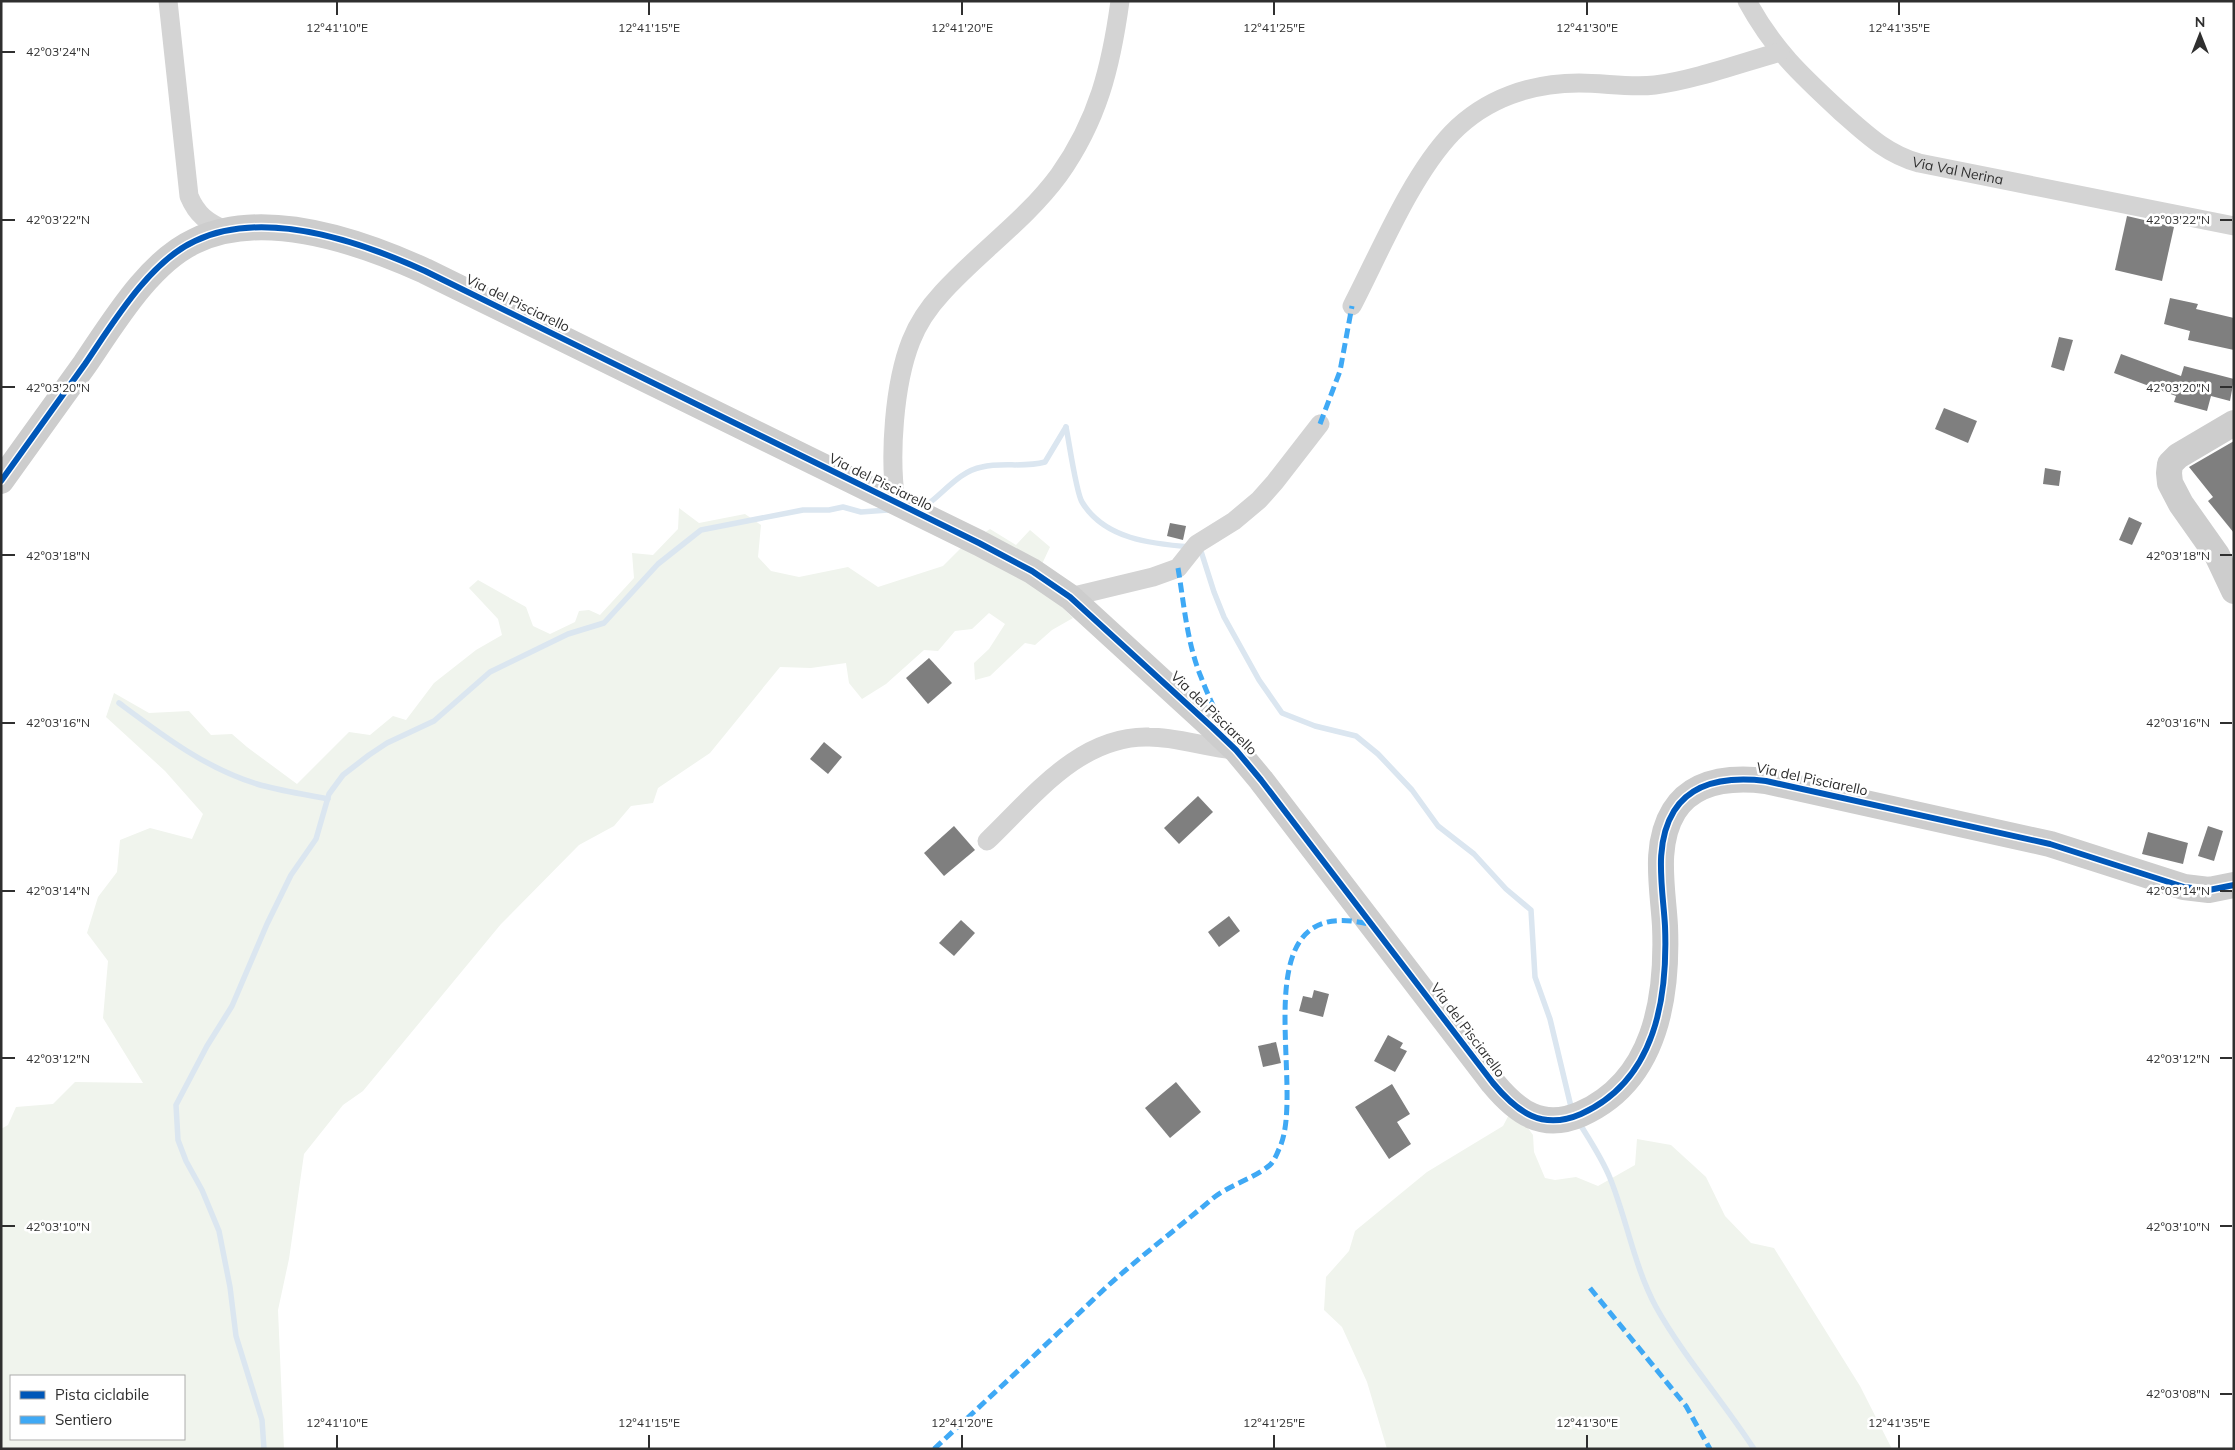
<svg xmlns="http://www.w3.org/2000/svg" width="2235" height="1450" viewBox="0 0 2235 1450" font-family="Mulish,sans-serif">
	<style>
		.green { fill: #f0f4ed; fill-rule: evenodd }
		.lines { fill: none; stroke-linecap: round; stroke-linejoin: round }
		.stream { stroke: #dbe6f0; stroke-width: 5.5 }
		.building { fill: #7f7f7f }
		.street { stroke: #d4d4d4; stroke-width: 19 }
		.secondary { stroke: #cdcdcd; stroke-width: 26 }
		.quiet { stroke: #3fa9f5; stroke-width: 5; stroke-dasharray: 10 5; stroke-linecap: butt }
		.cycleway-casing { stroke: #fff; stroke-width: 9 }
		.cycleway { stroke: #0057b8; stroke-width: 6 }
		.ticks { fill: none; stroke: #2f2f2f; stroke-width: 2 }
		.labels { text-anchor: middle; stroke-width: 5; stroke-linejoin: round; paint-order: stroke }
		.street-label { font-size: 14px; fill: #2f2f2f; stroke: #fff }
		.ticks-label { font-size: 12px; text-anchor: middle; fill: #2f2f2f; stroke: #fff; stroke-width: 5; stroke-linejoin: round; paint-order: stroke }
	</style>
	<rect width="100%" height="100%" fill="#fff"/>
	<g class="green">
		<path d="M679,508L699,523L745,514L761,525L758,557L771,571L799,577L848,567L878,587L943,566L960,549L990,529L1016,545L1030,530L1050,547L1042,564L1052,597L1073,618L1052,630L1035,645L1025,643L990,676L975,680L974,663L989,649L1005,624L989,613L972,629L955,631L938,651L924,650L886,684L862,699L849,683L846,663L811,668L780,667L710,753L658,788L653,803L631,806L614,826L579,845L501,924L363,1091L343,1105L304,1154L289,1259L278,1310L284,1449H1V1129L8,1125L16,1107L53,1104L75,1082L143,1083L103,1018L108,961L87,933L98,897L117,872L120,840L150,828L192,839L203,814L165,771L106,717L114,693L149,713L189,711L211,735L232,734L247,747L297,784L349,732L370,735L393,716L406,720L434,683L476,650L502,635L498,619L469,588L478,580L526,607L533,626L550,634L575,622L579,611L589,610L600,615L634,578L632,553L653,555L678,529ZM11,1376H184V1439H11Z"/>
		<polygon points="1513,1107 1533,1135 1534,1152 1545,1178 1555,1180 1576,1177 1598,1186 1635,1165 1637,1139 1671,1145 1706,1177 1725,1216 1751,1243 1774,1248 1860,1386 1892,1449 1387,1449 1367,1382 1342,1327 1324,1310 1326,1277 1349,1251 1355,1231 1427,1172 1503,1126"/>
	</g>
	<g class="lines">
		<g class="stream">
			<path d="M1066,427C1069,441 1076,492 1082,502C1104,539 1152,544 1191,547"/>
			<path d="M924,507C943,494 959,471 982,467C1002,462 1024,468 1045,462L1066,427"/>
			<polyline points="1200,548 1214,592 1224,617 1259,680 1282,713 1315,726 1356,736 1378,754 1412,790 1438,826 1474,854 1506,889 1531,910 1535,977 1550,1019 1572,1111"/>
			<path d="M119,703C162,735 205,768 257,784C280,791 305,794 328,799"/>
			<path d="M1578,1121C1589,1139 1602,1158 1610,1178C1627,1220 1634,1266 1656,1307C1684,1357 1723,1401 1754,1449"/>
			<polyline points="264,1449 262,1420 236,1336 230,1287 219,1231 202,1190 186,1161 178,1140 176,1105 207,1046 232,1006 267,924 291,875 316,839 329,794 343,775 369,755 387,743 434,721 490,672 568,634 604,623 658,564 701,530 803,510 829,510 843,507 861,512 888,510"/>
		</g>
	</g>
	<g class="building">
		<polygon points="2127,216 2174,227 2162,281 2115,270"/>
		<polygon points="2170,298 2198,304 2196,309 2234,318 2234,350 2188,340 2190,331 2164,324"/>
		<polygon points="2059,337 2073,340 2064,371 2051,367"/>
		<polygon points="2121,354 2181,376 2184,366 2234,379 2230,401 2211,396 2207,411 2174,402 2176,396 2114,373"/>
		<polygon points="1944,408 1977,421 1968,443 1935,429"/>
		<polygon points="2234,441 2234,533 2208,501 2213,497 2189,467"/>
		<polygon points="2045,468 2061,471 2059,486 2043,484"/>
		<polygon points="2129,517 2142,523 2132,545 2119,540"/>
		<polygon points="1170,523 1186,526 1183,540 1167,536"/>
		<polygon points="929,658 952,683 928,704 906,678"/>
		<polygon points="824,742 842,757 828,774 810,759"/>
		<polygon points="1198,796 1213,812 1179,844 1164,828"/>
		<polygon points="954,826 975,850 944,876 924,853"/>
		<polygon points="2208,826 2223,831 2214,861 2198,856"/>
		<polygon points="2148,832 2188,843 2183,864 2142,854"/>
		<polygon points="1229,916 1240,931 1219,947 1208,932"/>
		<polygon points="961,920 975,933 954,956 939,943"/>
		<polygon points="1314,990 1329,994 1323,1017 1299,1011 1303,996 1312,998"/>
		<polygon points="1388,1035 1403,1043 1400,1048 1407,1051 1395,1072 1374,1061"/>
		<polygon points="1276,1042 1281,1063 1263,1067 1258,1046"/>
		<polygon points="1176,1082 1201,1112 1170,1138 1145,1108"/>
		<polygon points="1392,1084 1410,1114 1397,1122 1411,1144 1389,1159 1355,1107"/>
	</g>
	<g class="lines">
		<g class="street">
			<path d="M168,1L189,196C197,215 207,222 225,230"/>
			<path id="s1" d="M1747,1C1773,49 1801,75 1840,111C1865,133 1886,154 1919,163L2234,226"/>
			<path d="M1352,306C1380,252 1411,176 1452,133C1486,98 1532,83 1579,83C1605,83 1630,88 1655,85C1694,80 1741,63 1780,52"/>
			<path d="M896,502C889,457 894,384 911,341C918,323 929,307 942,293C979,252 1026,220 1059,175C1098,120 1111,67 1120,1"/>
			<polyline points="1070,597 1153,577 1178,568 1197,544 1234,521 1259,500 1275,482 1320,424"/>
			<path d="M987,841C1033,797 1080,735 1149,737C1178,737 1207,748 1236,750"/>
		</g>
		<g class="secondary">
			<polyline points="2234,423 2178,456 2170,464 2169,473 2170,483 2181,504 2217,555 2234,591"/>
			<path d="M1,481C29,442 57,403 85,364C113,323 149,262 195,241C264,208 359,241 425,271L979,543L1032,571L1070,597L1212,727L1236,750L1261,780L1493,1083C1517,1112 1542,1131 1581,1114C1655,1081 1668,1000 1665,926C1663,889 1653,845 1674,811C1694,779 1733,777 1766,781L2050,844L2184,887L2209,890L2234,885"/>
		</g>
		<g class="quiet">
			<polyline points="1320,424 1340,371 1352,306"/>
			<path d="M1178,568C1184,604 1187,643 1201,677C1209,698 1219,719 1230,739"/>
			<polyline points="1590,1288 1686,1406 1710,1449"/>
			<path d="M934,1449C976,1410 1017,1372 1058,1333C1081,1312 1103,1289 1127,1269C1155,1245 1184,1223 1212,1199C1229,1185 1253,1179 1270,1165C1274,1161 1277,1154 1279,1149C1309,1089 1235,888 1372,925"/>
		</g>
		<defs>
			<path id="cycleway" d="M1,481C29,442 57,403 85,364C113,323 149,262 195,241C264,208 359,241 425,271L979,543L1032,571L1070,597L1212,727L1236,750L1261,780L1493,1083C1517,1112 1542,1131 1581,1114C1655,1081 1668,1000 1665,926C1663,889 1653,845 1674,811C1694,779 1733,777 1766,781L2050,844L2184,887L2209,890L2234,885"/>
		</defs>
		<use href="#cycleway" class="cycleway-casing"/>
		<use href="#cycleway" class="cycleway"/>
	</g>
	<path class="ticks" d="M337,2V15M649,2V15M962,2V15M1274,2V15M1587,2V15M1899,2V15M2,52H15M2,220H15M2220,220H2232M2,387H15M2220,387H2232M2,555H15M2220,555H2232M2,723H15M2220,723H2232M2,891H15M2220,891H2232M2,1058H15M2220,1058H2232M2,1226H15M2220,1226H2232M2220,1394H2232M337,1435V1448M649,1435V1448M962,1435V1448M1274,1435V1448M1587,1435V1448M1899,1435V1448"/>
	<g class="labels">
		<g class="street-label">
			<text dy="5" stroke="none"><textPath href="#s1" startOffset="280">Via Val Nerina</textPath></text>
			<text transform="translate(518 303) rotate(26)" y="5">Via del Pisciarello</text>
			<text transform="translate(881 482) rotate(26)" y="5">Via del Pisciarello</text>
			<text transform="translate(1214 713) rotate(44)" y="5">Via del Pisciarello</text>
			<text transform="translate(1812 779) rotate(12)" y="5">Via del Pisciarello</text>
			<text transform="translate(1468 1030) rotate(53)" y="5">Via del Pisciarello</text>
		</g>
	</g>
	<g class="ticks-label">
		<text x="337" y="32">12°41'10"E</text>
		<text x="649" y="32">12°41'15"E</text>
		<text x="962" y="32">12°41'20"E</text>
		<text x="1274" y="32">12°41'25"E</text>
		<text x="1587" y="32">12°41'30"E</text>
		<text x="1899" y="32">12°41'35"E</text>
		<text x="58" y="56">42°03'24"N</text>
		<text x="58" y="224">42°03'22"N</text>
		<text x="2178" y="224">42°03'22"N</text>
		<text x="58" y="392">42°03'20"N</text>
		<text x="2178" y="392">42°03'20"N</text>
		<text x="58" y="560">42°03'18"N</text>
		<text x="2178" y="560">42°03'18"N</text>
		<text x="58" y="727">42°03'16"N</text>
		<text x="2178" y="727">42°03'16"N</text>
		<text x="58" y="895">42°03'14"N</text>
		<text x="2178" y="895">42°03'14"N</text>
		<text x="58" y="1063">42°03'12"N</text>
		<text x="2178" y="1063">42°03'12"N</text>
		<text x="58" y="1231">42°03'10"N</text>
		<text x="2178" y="1231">42°03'10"N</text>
		<text x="2178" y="1398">42°03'08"N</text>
		<text x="337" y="1427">12°41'10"E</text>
		<text x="649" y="1427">12°41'15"E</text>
		<text x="962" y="1427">12°41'20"E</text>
		<text x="1274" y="1427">12°41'25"E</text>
		<text x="1587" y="1427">12°41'30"E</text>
		<text x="1899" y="1427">12°41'35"E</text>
	</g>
	<rect width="2235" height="1450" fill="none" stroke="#2f2f2f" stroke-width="5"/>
	<rect x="10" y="1375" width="175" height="65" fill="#ffffff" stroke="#acacac"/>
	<rect x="20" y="1391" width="25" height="8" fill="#0057b8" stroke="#acacac"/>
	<text x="55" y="1400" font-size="15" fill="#2f2f2f">Pista ciclabile</text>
	<rect x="20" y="1416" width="25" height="8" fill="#3fa9f5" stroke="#acacac"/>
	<text x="55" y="1425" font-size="15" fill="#2f2f2f">Sentiero</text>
	<g transform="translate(2200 35)" stroke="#ffffff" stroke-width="4" paint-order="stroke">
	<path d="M0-4L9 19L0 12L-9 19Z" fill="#2f2f2f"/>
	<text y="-8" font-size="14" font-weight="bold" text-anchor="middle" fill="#2f2f2f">N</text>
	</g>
</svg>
